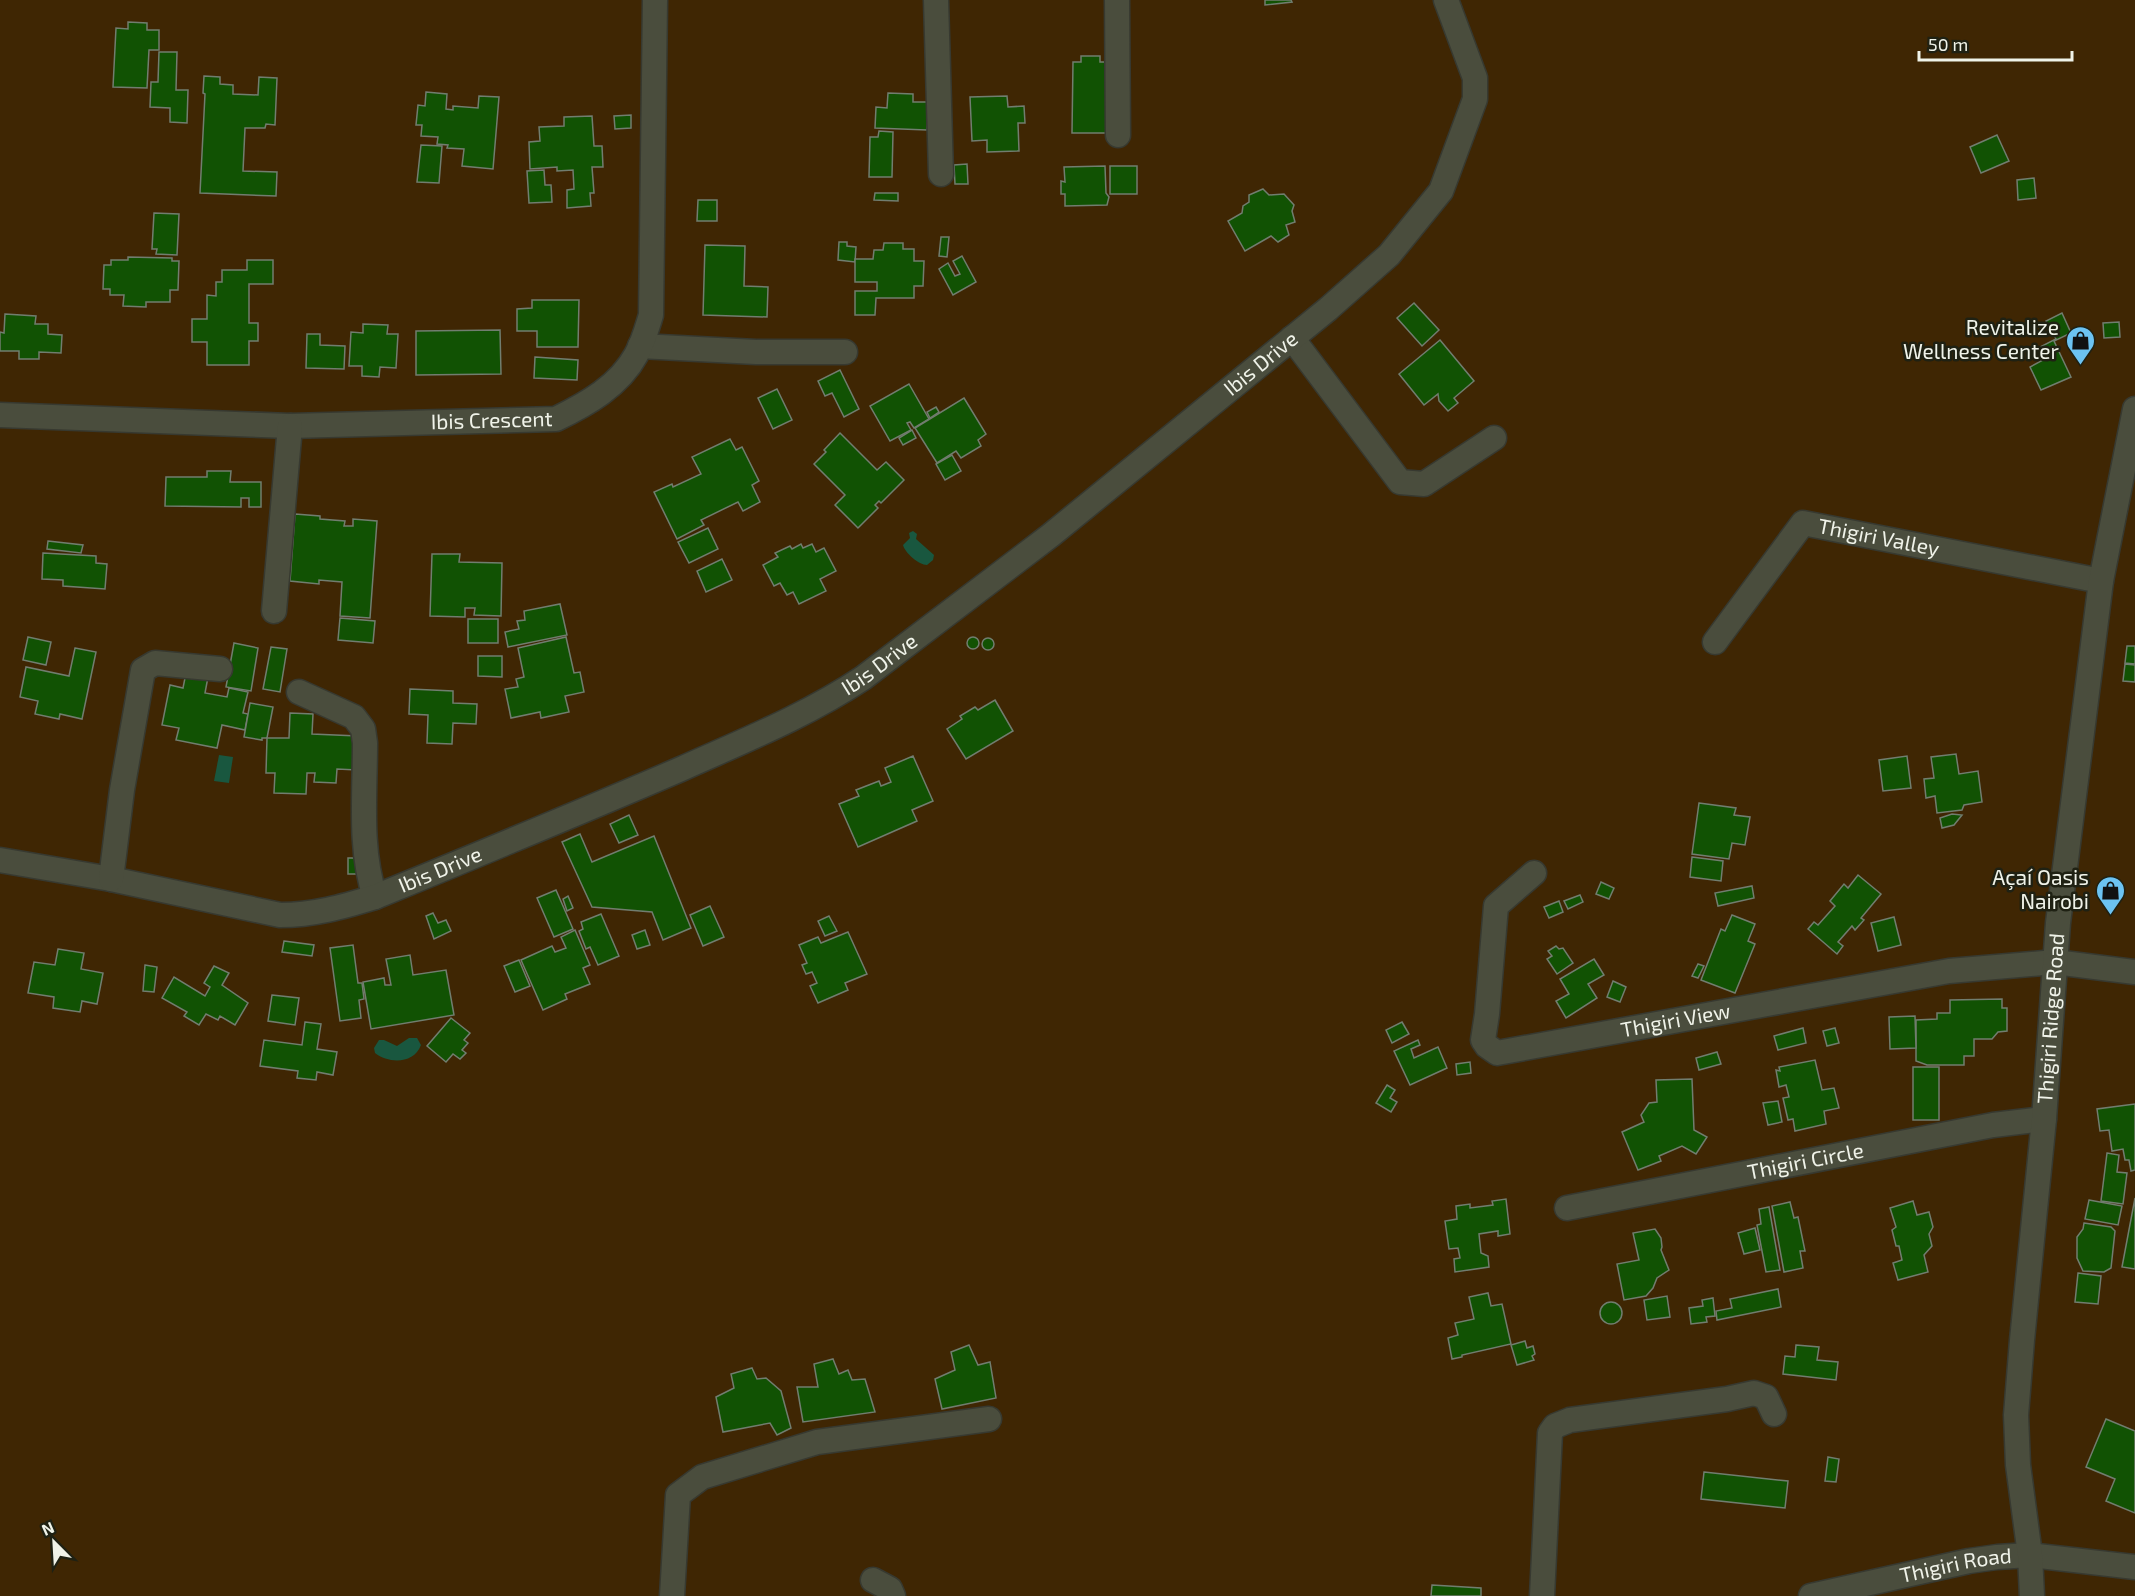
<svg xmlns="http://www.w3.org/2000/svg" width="2135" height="1596" viewBox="0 0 2135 1596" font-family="'Exo 2',sans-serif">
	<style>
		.green { fill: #3f2603 }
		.water { fill: #19573f }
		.building { fill: #115203; stroke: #717d6f; stroke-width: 1.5 }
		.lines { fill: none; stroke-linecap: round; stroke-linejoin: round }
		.minor-casing { stroke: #373930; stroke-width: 27 }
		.minor { stroke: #4a4d3d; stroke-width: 24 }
		.labels { text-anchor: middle; stroke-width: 5; stroke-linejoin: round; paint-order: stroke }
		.poi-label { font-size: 21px; fill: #f0f3e9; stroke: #1f2113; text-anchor: end }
		.street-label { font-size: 21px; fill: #f0f3e9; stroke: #1f2113 }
	</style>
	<rect width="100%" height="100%" fill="#1f2113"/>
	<rect class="green" x="0" y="0" width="2135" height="1596"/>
	<g class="water">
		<path d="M913,531L917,534L916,539L934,555L933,560L927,565C919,565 905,553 903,545L910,538L909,533Z"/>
		<polygon points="219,755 233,757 229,783 214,781"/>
		<path d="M409,1038H417L421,1045C414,1064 389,1064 375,1053L374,1048L379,1040H384L397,1046Z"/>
	</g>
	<g class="building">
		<polygon points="1265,0 1291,0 1292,2 1265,5"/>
		<polygon points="128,22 147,23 147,30 159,30 159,50 149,50 147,88 113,87 116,28 128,29"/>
		<polygon points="159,52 177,52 176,90 188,90 187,123 170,122 170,108 150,107 151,82 158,82"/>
		<polygon points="1081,56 1100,56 1100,62 1113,62 1112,133 1072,133 1073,62 1081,62"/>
		<polygon points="204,76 220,77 220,84 233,85 233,94 258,95 259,77 277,78 275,125 266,124 265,128 245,128 243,171 277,172 276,196 200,193 205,94 203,93"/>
		<polygon points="426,92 447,94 446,109 453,110 453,106 478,108 479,96 499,97 493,169 462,166 464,149 447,148 448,145 437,144 438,137 421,136 422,125 416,125 418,105 425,106"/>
		<polygon points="888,93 913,94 913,102 928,102 927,130 875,128 876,107 887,108"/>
		<polygon points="1007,96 1008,107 1024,106 1025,123 1018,123 1019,151 987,152 987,140 972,141 970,97"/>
		<polygon points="631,115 631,128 615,129 614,116"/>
		<polygon points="592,116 594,146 602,146 603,167 592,167 594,193 590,193 591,206 567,208 567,190 574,189 573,170 557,171 557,167 530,169 529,142 540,141 539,127 564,126 564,117"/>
		<polygon points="879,131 893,132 892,177 869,177 870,137 878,137"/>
		<polygon points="1997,135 2009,161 1981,173 1970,147"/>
		<polygon points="421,145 442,146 439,183 417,182"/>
		<polygon points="967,164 968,184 955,184 954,165"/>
		<polygon points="1105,166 1106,193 1109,197 1107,205 1065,206 1065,194 1061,194 1061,181 1065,182 1064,167"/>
		<rect x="1110" y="166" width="27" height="28"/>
		<polygon points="544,170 545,185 551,185 552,202 529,203 527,171"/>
		<polygon points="2034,178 2036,198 2018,200 2017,180"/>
		<polygon points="1263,189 1269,195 1284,194 1294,205 1292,211 1295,222 1286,225 1289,235 1278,242 1271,236 1245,251 1228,221 1242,213 1243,206 1249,202 1249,195"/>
		<polygon points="875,193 898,193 898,201 874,200"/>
		<polygon points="698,200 717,200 717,221 697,221"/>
		<polygon points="154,213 179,214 177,255 156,254 157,249 152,249"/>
		<polygon points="941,237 949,237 947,257 939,256"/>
		<polygon points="839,242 847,242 847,246 856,247 855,262 838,260"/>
		<polygon points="884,243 903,243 903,249 914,249 914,261 924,261 923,286 914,286 914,298 876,298 875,315 855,315 855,291 877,291 877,282 855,282 855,259 873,259 874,250 883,250"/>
		<polygon points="705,245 745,246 744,286 768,287 767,317 703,315"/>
		<polygon points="962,256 976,282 953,295 939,269 948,263 955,276 960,274 953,261"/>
		<polygon points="128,257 172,258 172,261 179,261 178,290 170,290 170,302 146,302 146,307 123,306 124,295 110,295 110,289 103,289 104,265 111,265 111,260 128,260"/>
		<polygon points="247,260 273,260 273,284 249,284 249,323 258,323 258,341 249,341 249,365 207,365 207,342 192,342 192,319 207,319 207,295 216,296 216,282 222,282 222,270 247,270"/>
		<polygon points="532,300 579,300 578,347 537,347 537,331 517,331 517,309 532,308"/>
		<polygon points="1414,303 1439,330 1422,346 1397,318"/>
		<polygon points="2062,313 2071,333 2054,341 2071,377 2041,390 2030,367 2045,359 2040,347 2056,339 2046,321"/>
		<polygon points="5,314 36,316 35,324 48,324 48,334 62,335 61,353 39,352 39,359 19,359 19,351 0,351 0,332 4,333"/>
		<polygon points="2119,322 2120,337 2104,338 2103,323"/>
		<polygon points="363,324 388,325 387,334 398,334 396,368 380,367 379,377 362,376 362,366 349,366 351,332 363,333"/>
		<polygon points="500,330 501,374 416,375 416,331"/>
		<polygon points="307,334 320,334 320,345 345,346 344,369 306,368"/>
		<polygon points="1440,340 1474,381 1454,398 1458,403 1448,411 1439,401 1438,394 1424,405 1399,374"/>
		<polygon points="535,357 578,360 577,380 534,378"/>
		<polygon points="840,370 859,409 844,417 832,393 825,396 818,381"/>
		<polygon points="909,384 929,419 914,428 910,422 907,423 911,430 890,441 870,406"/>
		<polygon points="777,389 792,420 773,429 758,398"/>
		<polygon points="964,398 986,434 978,440 981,446 961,458 956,451 937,463 915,428"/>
		<polygon points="936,407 939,412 930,418 927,412"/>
		<polygon points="912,430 916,438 903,445 899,438"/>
		<polygon points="840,433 877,470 886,462 904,480 881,503 879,501 875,505 878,508 858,528 835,505 845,495 814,464 826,452 824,450"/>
		<polygon points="730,439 736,450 742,447 759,481 752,485 760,502 743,511 738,502 701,520 704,525 677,539 654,492 672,484 673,487 701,474 692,457"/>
		<polygon points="952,455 961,471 945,480 936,464"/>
		<polygon points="207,471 231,471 230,482 261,482 261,507 249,507 249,498 241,498 241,507 165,506 166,477 207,477"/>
		<polygon points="295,514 320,516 320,519 345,521 344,526 353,526 353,519 377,521 370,618 340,616 342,582 319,580 319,584 290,581"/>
		<polygon points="708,528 718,549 689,563 678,542"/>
		<polygon points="48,541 83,545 81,553 47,549"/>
		<polygon points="801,544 803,548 812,544 816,552 824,548 836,571 820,579 826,591 799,604 793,592 787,595 780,583 774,586 763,565 778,557 775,553 790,546 792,549"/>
		<polygon points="43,553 96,556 96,563 107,564 105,589 63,586 63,580 42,579"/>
		<polygon points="432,554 460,554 459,562 502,563 501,616 474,615 475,608 465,608 465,617 430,616"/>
		<polygon points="722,559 732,580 706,592 697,571"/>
		<polygon points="560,604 567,635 508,647 505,632 519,629 517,621 525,620 524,611"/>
		<polygon points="340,618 375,621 373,643 338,640"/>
		<rect x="468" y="619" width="30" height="24"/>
		<circle cx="973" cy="643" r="6"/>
		<polygon points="28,637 51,642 46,665 23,660"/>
		<polygon points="566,637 574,673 580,672 584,692 565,696 569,712 541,718 540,712 511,718 505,689 518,687 516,679 524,677 518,648"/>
		<circle cx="988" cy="644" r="6"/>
		<polygon points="234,643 258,648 251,691 226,687"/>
		<polygon points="2127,646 2135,646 2135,664 2125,663"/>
		<polygon points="271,647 287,649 280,692 263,689"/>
		<polygon points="75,648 96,652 82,719 60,714 59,719 35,714 38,701 20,697 26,667 69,676"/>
		<polygon points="478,656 502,656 502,677 478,676"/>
		<polygon points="2125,664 2135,665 2135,682 2123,681"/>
		<polygon points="186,673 208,677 205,693 227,697 229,688 248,692 243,713 248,714 245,730 222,725 217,748 176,740 179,728 162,725 170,685 183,688"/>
		<polygon points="410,689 453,691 453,703 477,704 476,724 453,723 452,744 427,743 428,715 409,714"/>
		<polygon points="995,700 1013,731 966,759 947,729 962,719 960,716 975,707 978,710"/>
		<polygon points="250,703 273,707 267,738 262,738 262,740 244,737"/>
		<polygon points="290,713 313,714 312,734 358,736 357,770 337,769 336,783 314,782 315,773 307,773 306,794 274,793 275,773 266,773 267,738 289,738"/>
		<polygon points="1956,754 1959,774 1978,771 1982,802 1964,805 1962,810 1937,813 1935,796 1926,798 1924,779 1934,778 1931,757"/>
		<polygon points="913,756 933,801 912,810 917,821 858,847 839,804 859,796 856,790 879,781 881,786 891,782 885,768"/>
		<polygon points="1907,756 1911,788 1883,791 1879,760"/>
		<polygon points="1699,803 1736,808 1734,815 1750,817 1745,845 1732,843 1729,859 1692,854"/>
		<polygon points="1952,814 1962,815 1954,825 1942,828 1940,818"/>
		<polygon points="629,815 638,835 619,843 610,824"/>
		<polygon points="580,834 592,862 654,836 691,928 663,940 652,912 592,907 562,842"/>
		<polygon points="1692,857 1723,861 1721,881 1690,877"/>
		<rect x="348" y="858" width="12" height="16"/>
		<polygon points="1858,875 1881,894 1861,918 1864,920 1855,930 1852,926 1838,942 1843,946 1837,954 1808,929 1814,922 1818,925 1835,906 1830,901 1844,884 1848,888"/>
		<polygon points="1601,882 1614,888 1609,899 1596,894"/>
		<polygon points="1752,886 1754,898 1718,906 1715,893"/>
		<polygon points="556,890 573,929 554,937 537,898"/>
		<polygon points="1580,895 1583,902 1568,909 1564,901"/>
		<polygon points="568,896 573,908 567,911 563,899"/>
		<polygon points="1559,901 1563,912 1549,918 1544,907"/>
		<polygon points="710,906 724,937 703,946 690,915"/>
		<polygon points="433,913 438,923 446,920 451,931 434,939 426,916"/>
		<polygon points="601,914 619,956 598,965 590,947 586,949 579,931 583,929 581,922"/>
		<polygon points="1732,915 1755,924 1748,941 1755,944 1735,993 1701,980 1721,929 1725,931"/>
		<polygon points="829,916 837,931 825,936 818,921"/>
		<polygon points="1894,917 1901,945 1878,951 1871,923"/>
		<polygon points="575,930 590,965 583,968 590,984 565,994 567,999 543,1010 521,960 552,946 555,952 566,948 561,937"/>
		<polygon points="645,930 650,945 637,949 632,935"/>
		<polygon points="848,932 867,974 845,983 848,990 818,1003 810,986 817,983 812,972 806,974 802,965 807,963 799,945 818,937 821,943"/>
		<polygon points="284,941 314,945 312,956 282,952"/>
		<polygon points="353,945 358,983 362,983 364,999 359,1000 361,1018 340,1021 330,948"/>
		<polygon points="1556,946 1559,949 1563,948 1573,963 1557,974 1547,959 1552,956 1548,951"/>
		<polygon points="58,949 84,953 81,969 103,973 97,1004 82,1001 80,1012 53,1008 54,997 28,993 34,962 55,965"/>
		<polygon points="410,955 413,975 446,970 454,1015 371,1029 363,982 384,978 385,985 391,985 386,959"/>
		<polygon points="1594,959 1604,975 1588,984 1597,998 1566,1018 1556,1001 1569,994 1560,979"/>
		<polygon points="519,960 530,986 515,992 504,966"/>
		<polygon points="1698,964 1704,966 1698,978 1692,976"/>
		<polygon points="145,965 157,967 154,992 143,991"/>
		<polygon points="214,966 229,973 222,985 248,1003 235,1025 220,1016 218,1020 206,1014 199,1025 184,1016 187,1012 162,998 174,977 205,996 210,987 204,983"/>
		<polygon points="1613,981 1626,987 1620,1002 1607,997"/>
		<polygon points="272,995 299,998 295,1025 268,1021"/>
		<polygon points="2002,999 2002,1008 2007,1008 2007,1031 1998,1032 1992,1039 1974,1039 1974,1056 1964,1056 1964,1065 1927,1065 1916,1061 1916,1020 1937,1019 1937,1013 1950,1013 1950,1000"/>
		<polygon points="1915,1016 1916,1048 1890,1049 1889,1017"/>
		<polygon points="451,1018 470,1033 464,1040 468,1043 462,1050 466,1053 460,1059 453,1054 446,1062 427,1046"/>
		<polygon points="305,1022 321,1024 317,1049 337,1052 333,1075 317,1072 316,1080 297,1078 298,1071 260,1066 264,1040 302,1045"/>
		<polygon points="1402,1022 1409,1034 1392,1043 1386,1030"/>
		<polygon points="1803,1028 1806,1043 1778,1050 1774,1036"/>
		<polygon points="1835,1028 1839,1043 1827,1046 1823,1031"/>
		<polygon points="1418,1040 1420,1045 1411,1049 1414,1058 1438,1047 1447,1068 1410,1085 1394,1051"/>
		<polygon points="1717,1052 1721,1064 1699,1070 1696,1058"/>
		<polygon points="1815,1060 1822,1090 1834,1088 1839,1108 1824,1111 1826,1124 1795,1131 1793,1119 1788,1120 1783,1098 1789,1097 1786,1085 1779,1087 1776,1070 1780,1071 1779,1067"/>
		<polygon points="1470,1062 1471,1073 1457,1075 1456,1064"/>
		<rect x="1913" y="1067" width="26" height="53"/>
		<polygon points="1692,1079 1694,1130 1707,1137 1696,1154 1682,1146 1659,1156 1661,1161 1638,1170 1622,1132 1644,1122 1641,1115 1649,1103 1657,1102 1656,1080"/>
		<polygon points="1387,1085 1395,1090 1390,1098 1397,1102 1391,1112 1376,1103"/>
		<polygon points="1778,1101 1782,1122 1768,1125 1763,1103"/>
		<polygon points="2135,1104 2135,1170 2131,1171 2129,1160 2125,1160 2123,1149 2112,1151 2109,1130 2100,1131 2097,1109"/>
		<polygon points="2107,1153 2119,1155 2117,1172 2127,1173 2123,1204 2101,1201"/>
		<polygon points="2135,1198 2135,1269 2122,1267"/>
		<polygon points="1506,1199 1510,1234 1498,1236 1498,1231 1479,1234 1481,1253 1488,1256 1489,1267 1455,1272 1454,1259 1460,1258 1458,1248 1449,1249 1445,1221 1457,1219 1456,1206 1470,1204 1470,1208 1493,1205 1492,1201"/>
		<polygon points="2089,1200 2122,1206 2118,1225 2085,1219"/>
		<polygon points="1913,1201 1917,1215 1929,1212 1933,1227 1929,1234 1932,1246 1924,1255 1928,1272 1898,1280 1893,1263 1902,1260 1899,1246 1896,1246 1892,1230 1896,1227 1890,1208"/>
		<polygon points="1790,1202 1794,1218 1798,1217 1805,1251 1800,1251 1803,1268 1784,1272 1772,1206"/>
		<polygon points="1769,1207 1780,1270 1766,1272 1757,1225 1761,1224 1759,1209"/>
		<polygon points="2084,1223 2111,1227 2115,1231 2111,1268 2104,1272 2083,1271 2077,1258 2077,1237 2083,1229"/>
		<polygon points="1755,1228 1760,1250 1744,1254 1738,1233"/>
		<polygon points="1655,1229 1661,1238 1662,1247 1661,1250 1669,1270 1657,1278 1653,1288 1646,1296 1624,1300 1617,1264 1639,1260 1633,1233"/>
		<polygon points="2078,1273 2101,1276 2098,1304 2075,1302"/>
		<polygon points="1778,1289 1781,1307 1717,1320 1716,1311 1732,1308 1730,1299"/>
		<polygon points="1488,1293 1491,1306 1502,1304 1511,1344 1462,1355 1462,1357 1452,1359 1448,1338 1458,1335 1455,1323 1474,1319 1469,1297"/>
		<polygon points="1667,1296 1670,1317 1647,1320 1644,1300"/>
		<polygon points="1713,1298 1715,1316 1706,1317 1707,1322 1691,1324 1689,1308 1703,1306 1702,1300"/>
		<circle cx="1611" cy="1313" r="11"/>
		<polygon points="1525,1341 1527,1348 1533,1346 1535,1354 1532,1356 1534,1360 1517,1365 1511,1345"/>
		<polygon points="969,1345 978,1365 990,1362 996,1398 942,1409 935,1379 955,1370 951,1352"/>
		<polygon points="1796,1345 1819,1347 1817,1360 1838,1362 1836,1380 1783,1374 1785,1356 1795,1357"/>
		<polygon points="833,1359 839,1374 848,1370 852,1380 865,1379 875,1412 803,1422 797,1387 818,1387 814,1364"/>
		<polygon points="752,1368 757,1379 766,1378 781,1391 791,1428 777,1435 770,1423 723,1432 716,1397 734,1388 731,1374"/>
		<polygon points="2106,1419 2135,1431 2135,1513 2106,1501 2115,1479 2086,1467"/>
		<polygon points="1828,1457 1839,1459 1836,1482 1825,1481"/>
		<polygon points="1704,1472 1788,1481 1785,1508 1701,1499"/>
		<polygon points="1432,1585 1481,1588 1481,1596 1431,1596"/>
	</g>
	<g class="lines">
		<defs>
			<g id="minor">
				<polyline points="936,0 941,174"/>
				<polyline points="1117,0 1118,135"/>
				<polyline points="1292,338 1400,482 1424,484 1494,438"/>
				<polyline points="640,346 756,352 845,352"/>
				<path id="s1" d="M0,415L290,426L556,419C587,404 619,386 636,355C643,343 647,328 651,315L655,0"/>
				<polyline points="274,611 290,426"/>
				<path id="s2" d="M1715,642L1803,523L2101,581"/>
				<path d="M299,692L354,717L363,729L365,743C365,795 359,848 375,897"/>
				<path id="s3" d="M0,860L111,879L280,915C314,915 342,907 375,897C477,855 579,813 681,769C743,741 806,716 863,678L1051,535L1328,309L1389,255L1441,191L1475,99V78L1446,0"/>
				<path id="s4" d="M1534,873L1496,906L1487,1014L1483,1040L1487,1046L1497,1053L1949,971L2055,962L2135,972"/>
				<polyline points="111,879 122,790 143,670 155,663 220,669"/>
				<path id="s5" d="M1567,1208L1993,1125L2044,1119"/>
				<polyline points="873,1580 890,1589 893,1596"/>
				<polyline points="672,1596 678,1495 702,1477 817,1442 989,1419"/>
				<polyline points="1542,1596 1550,1433 1555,1426 1570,1420 1727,1399 1754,1393 1766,1397 1774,1414"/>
				<path id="s6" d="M1811,1596L1969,1561L1997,1557L2030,1555L2135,1567"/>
				<path id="s7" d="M2032,1596L2030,1555L2018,1465L2016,1415L2022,1340L2044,1119L2058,923L2101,581L2135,409"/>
			</g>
		</defs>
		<use href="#minor" class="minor-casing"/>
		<use href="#minor" class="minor"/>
	</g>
	<defs>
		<symbol id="shop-pin" viewBox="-11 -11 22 30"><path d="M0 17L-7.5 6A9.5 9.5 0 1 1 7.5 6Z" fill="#6cc3f2" stroke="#1f2113"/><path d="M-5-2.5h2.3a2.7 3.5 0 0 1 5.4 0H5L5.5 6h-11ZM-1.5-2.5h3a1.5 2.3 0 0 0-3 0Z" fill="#111"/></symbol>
	</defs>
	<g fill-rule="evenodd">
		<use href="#shop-pin" x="2064" y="324" width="33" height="45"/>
		<use href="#shop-pin" x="2094" y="874" width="33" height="45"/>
	</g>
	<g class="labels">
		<g class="poi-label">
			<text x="2059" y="335">Revitalize<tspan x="2059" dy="24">Wellness Center</tspan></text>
			<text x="2089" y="885">Açaí Oasis<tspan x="2089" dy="24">Nairobi</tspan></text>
		</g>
		<g class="street-label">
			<text dy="7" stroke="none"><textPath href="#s3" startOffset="1425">Ibis Drive</textPath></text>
			<text dy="7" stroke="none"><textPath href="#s1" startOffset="492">Ibis Crescent</textPath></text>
			<text dy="7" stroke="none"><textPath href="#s2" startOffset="225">Thigiri Valley</textPath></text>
			<text dy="7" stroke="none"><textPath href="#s3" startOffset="939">Ibis Drive</textPath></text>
			<text dy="7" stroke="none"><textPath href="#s3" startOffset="453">Ibis Drive</textPath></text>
			<text dy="7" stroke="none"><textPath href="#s7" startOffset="580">Thigiri Ridge Road</textPath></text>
			<text dy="7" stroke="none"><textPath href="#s4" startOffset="386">Thigiri View</textPath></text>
			<text dy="7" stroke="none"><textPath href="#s5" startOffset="243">Thigiri Circle</textPath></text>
			<text dy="7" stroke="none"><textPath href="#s6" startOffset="148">Thigiri Road</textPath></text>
		</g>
	</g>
	<g transform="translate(54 1542) rotate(336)" stroke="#1f2113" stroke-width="4.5" paint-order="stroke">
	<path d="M0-4.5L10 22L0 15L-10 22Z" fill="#f0f3e9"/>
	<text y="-9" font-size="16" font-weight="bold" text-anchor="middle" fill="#f0f3e9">N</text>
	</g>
	<path d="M1919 51v9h153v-9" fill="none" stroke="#f0f3e9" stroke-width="3"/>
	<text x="1928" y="51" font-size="18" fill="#f0f3e9" stroke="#1f2113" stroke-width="4.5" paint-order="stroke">50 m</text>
</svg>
